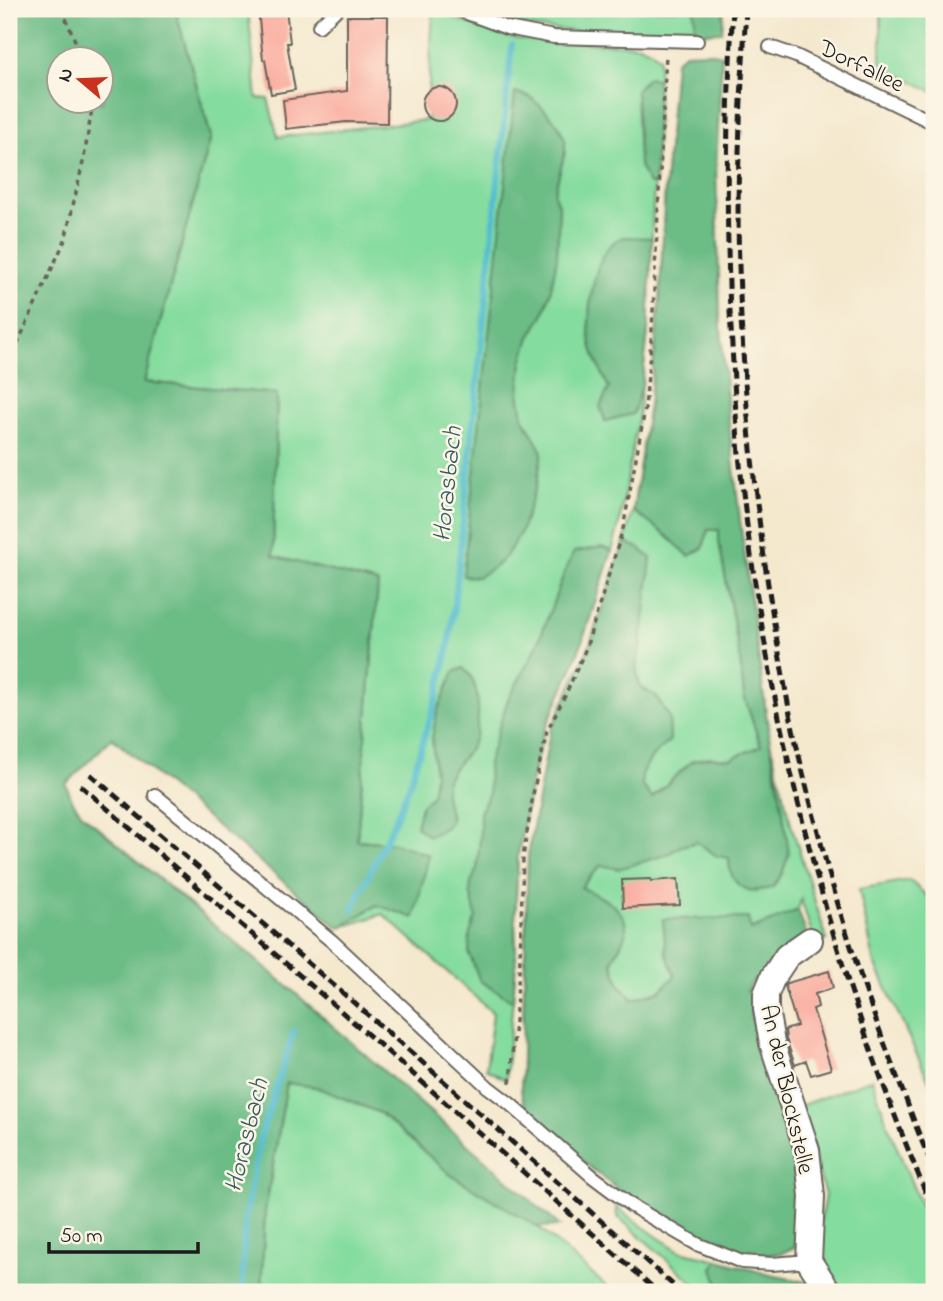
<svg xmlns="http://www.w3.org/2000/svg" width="943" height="1301" viewBox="0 0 943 1301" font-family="'Indie Flower',sans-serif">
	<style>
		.green { fill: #85dc9f; stroke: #507c5e; stroke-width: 2 }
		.forest { fill: #6cbc86; stroke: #446c51; stroke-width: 2; fill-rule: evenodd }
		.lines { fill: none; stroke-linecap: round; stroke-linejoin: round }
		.stream { stroke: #53bdd0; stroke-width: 6 }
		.building { fill: #f9a79a }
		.service-casing { stroke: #68635a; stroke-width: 16 }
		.minor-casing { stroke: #68635a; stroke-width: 28 }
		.path { stroke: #68635a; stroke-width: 3.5; stroke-dasharray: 5 5; stroke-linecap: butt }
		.service { stroke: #fff; stroke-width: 12 }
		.minor { stroke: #fff; stroke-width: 24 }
		.rail { stroke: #1c1c1c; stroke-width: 5; stroke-dasharray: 10 5; stroke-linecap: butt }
		.labels { text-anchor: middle; stroke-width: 5; stroke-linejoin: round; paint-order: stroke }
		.street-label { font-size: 24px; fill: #1c1c1c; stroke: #fcf5e5 }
		.water-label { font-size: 26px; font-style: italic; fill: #325c64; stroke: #fcf5e5 }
	</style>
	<rect width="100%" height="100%" fill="#fcf5e5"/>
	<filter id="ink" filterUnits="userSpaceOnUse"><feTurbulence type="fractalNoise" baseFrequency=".0143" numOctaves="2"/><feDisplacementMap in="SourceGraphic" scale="14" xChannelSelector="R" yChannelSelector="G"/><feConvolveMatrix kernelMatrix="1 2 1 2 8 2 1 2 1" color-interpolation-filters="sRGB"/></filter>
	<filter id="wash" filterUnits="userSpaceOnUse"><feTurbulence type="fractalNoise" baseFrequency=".00686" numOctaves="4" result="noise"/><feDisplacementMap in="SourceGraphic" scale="28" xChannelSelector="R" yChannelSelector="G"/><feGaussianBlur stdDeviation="1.57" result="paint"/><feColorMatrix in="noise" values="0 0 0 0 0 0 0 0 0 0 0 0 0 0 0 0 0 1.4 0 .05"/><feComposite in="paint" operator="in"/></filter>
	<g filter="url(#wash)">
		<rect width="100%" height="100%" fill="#f4e8cd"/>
		<g class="green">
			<polygon points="175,9 248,9 257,98 268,99 278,137 427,120 433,9 438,9 462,21 505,36 526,40 639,45 652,51 659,58 648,331 638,419 619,525 612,551 582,642 572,669 544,731 531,782 518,854 515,921 516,961 506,1080 486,1069 493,1013 383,914 339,928 377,905 394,843 357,840 378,583 273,557 277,394 144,382 211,137"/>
			<polygon points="476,9 694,9 695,20 694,33 575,31 524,27 507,23"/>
			<polygon points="881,9 934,9 934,92 881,66"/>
			<polygon points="633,511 665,534 689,556 708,530 719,529 719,541 740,659 744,696 761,747 729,759 710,757 692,761 652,798 642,786 642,772 653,756 670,740 669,717 656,696 640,687 636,668 643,629 646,597 639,548 624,542"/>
			<path d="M770,742L791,824L827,940L815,944L801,899L798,910L750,930L747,918L666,952L675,976L660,991L633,999L620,985L612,961C615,954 625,938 626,931C628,907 598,896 581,887L601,865L618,868L666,855L681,846L697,842L717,856L783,812Z"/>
			<polygon points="909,880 934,902 934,1092 874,961 859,889"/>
			<polygon points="872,1079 887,1123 934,1238 934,1292 836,1292 818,1255 820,1224 825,1195 799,1106"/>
			<polygon points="287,1083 316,1087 380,1113 451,1175 538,1227 613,1292 261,1292 265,1211"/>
			<polygon points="616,1207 659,1238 680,1251 718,1260 713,1268 718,1282 729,1292 704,1292 617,1216"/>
		</g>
		<g class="forest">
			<path d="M9,9H175L211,137L144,382L277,394L273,556L378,583L357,840L394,843L429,855L414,918L377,905L339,928L112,738L66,784L72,800L83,815L293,991L560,1226L538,1227L451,1175L380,1113L316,1087L287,1083L265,1211L261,1292H9ZM60,60H102V102H60Z"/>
			<polygon points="694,9 724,9 722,32 694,33 695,20"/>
			<path d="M709,52L722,55L716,166L720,314L729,425L741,528L770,742L783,812L789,853L782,874L772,888C766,889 755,892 749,890C733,886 729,873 729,858L717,856L697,842L681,846L666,855L618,869L601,865L581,887C598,896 628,907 626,931C625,939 615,954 612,962L620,985L633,999L660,991L675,976L666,952L663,919L748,918L751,930L798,910L807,936L763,983L754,980L747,991L757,997L751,1007V1016L772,1084L781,1081L790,1110L806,1234L797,1246L782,1253L768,1255L752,1254L700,1240L628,1198L581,1160L537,1121L524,1103L521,1091L528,855L550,732L588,649L624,542L639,548L651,558L643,629L636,668L640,687L656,696L669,717L670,740L653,756L642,772V786L652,798L692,761L710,757L729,759L761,746L744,696L740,659L719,541V530H708L703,548L689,556L665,534L633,511L650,397L660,298L665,187L675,61L685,53Z"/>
			<polygon points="648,77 658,80 655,184 649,184 639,164 636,90"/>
			<polygon points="515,92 530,97 546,111 558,125 565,139 565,152 554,194 559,208 557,258 550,294 543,315 530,337 522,362 519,392 523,417 542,452 537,483 521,532 506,556 496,566 478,577 463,576"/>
			<path d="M625,237L652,238L648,331L642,385L633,414L605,421L600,406L609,388C603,375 596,362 592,348C584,322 592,258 615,241C618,239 622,238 625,237Z"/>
			<polygon points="602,547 612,551 582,642 572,669 544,731 531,782 518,854 515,921 516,961 513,1001 480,981 469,953 470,934 476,916 470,892 471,883 477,868 480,838 480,813 489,793 488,763 507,702 537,646 563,576 574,552"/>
			<path d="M463,668C467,672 472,676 473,681C480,698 480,728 472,745C466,757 452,767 447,780C437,808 471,822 428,836L416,826L421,806L432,795L435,774L432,738L437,712L454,672Z"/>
			<polygon points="718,1260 770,1275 811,1283 820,1292 729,1292 718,1283 713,1268"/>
		</g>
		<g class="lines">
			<g class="stream">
				<polyline points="520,13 521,9"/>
				<polyline points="352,910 395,820 408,789 437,697 448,650 455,599 512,45"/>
				<polyline points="242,1292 245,1217 261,1136 294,1031"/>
			</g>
		</g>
		<g id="blocks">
			<g class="building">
				<polygon points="258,9 286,9 290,43 287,43 295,90 271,94 265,60 263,60"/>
				<polygon points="347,16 388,16 387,123 346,122 286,129 283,100 347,91"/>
				<circle cx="439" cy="104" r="17"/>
				<polygon points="651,879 651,881 678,879 680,905 623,908 622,880"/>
				<polygon points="829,971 833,988 815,994 818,1007 813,1009 831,1069 811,1075 806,1061 795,1065 786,1039 785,1030 797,1026 785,986 787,983"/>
			</g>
		</g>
	</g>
	<g filter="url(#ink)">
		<use href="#blocks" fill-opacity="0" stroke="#68635a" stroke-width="2"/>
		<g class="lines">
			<defs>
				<g id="service">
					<polyline points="456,9 507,28 554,37 697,41"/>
					<polyline points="319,26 337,9"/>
					<polyline points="770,47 796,56 934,123"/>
					<polyline points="155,795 333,942 488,1087 509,1103 592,1176 632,1206 697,1244 742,1262 772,1264 809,1261"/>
				</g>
				<polyline id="minor" points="810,940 787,956 773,977 766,994 766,1009 772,1043 807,1150 812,1196 809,1261 829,1292"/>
			</defs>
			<use href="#service" class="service-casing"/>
			<use href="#minor" class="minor-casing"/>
			<g class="path">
				<polyline points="62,9 83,60"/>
				<polyline points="9,362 65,240 84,158 93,102"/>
				<polyline points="510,1083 520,959 523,857 534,789 547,731 565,696 586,648 623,529 645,409 652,330 666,54"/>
			</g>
			<use href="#service" class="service"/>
			<use href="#minor" class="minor"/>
			<g class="rail">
				<path d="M733,9C726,110 726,211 730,312C733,359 735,407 739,454C764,712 832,975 934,1212"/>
				<path d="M746,9C741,94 736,180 739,265C743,412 761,559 788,703C798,758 813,812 827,866C849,945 875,1022 905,1097C914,1121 923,1146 934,1169"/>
				<polyline points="90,774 413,1054 681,1292"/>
				<polyline points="80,785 403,1065 658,1292"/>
			</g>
		</g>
	</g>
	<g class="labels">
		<g class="street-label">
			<text transform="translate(862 65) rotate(26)" y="8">Dorfallee</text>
			<text transform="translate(788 1089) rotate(77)" y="8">An der Blockstelle</text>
		</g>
		<g class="water-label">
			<text transform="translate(446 484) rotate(-84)" y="9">Horasbach</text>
			<text transform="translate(245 1135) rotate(-76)" y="9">Horasbach</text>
		</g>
	</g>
	<rect width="943" height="1301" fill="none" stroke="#fcf5e5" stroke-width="35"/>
	<g transform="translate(80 80) rotate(289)"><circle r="33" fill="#fcf5e5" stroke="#a29e95" stroke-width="2"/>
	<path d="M0-5L12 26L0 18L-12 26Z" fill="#c8321e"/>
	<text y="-10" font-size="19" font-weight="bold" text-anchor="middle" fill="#1c1c1c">N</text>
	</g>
	<path d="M49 1242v10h149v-10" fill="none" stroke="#1c1c1c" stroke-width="3.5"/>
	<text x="60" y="1242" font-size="21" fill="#1c1c1c" stroke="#fcf5e5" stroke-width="5" paint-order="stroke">50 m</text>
</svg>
